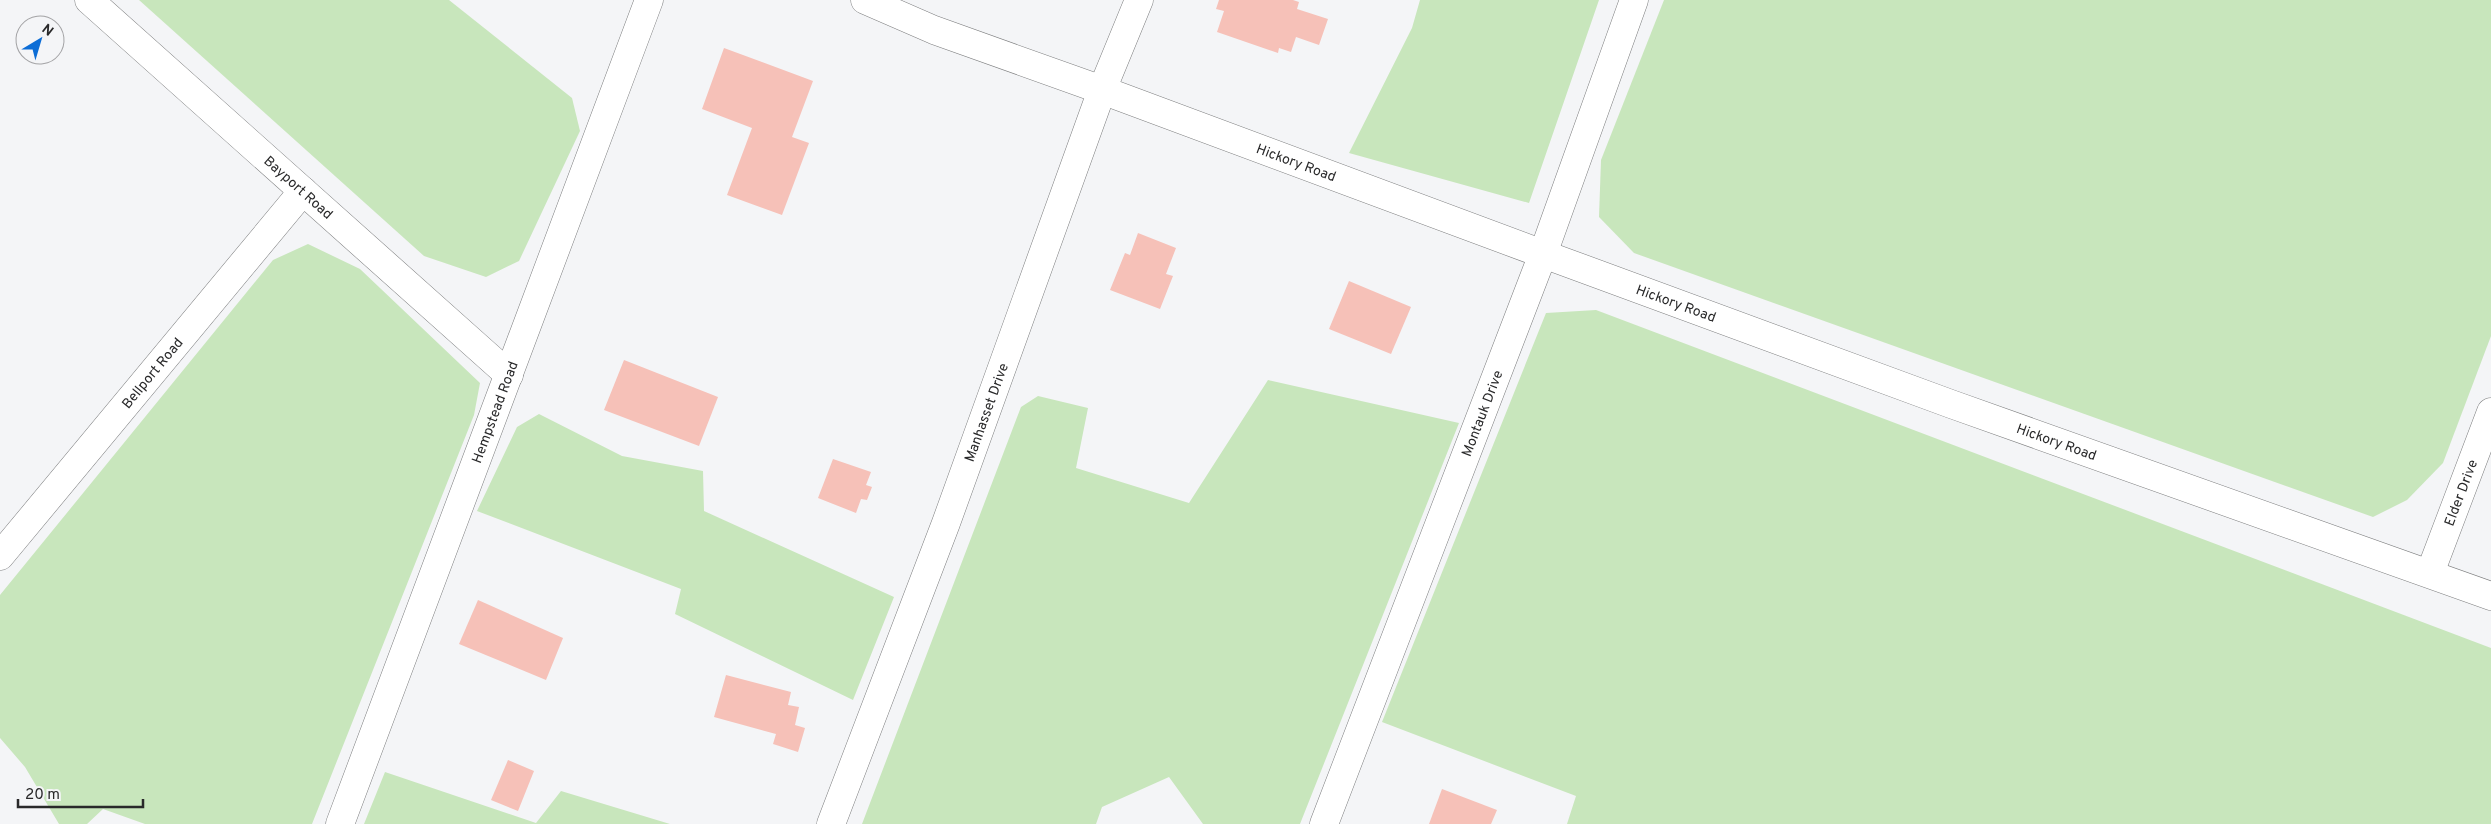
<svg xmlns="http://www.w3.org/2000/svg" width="2491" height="824" viewBox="0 0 2491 824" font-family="Overpass,sans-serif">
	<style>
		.green { fill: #c8e6bc }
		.building { fill: #f6c1b8 }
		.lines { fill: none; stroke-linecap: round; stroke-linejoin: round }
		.street-casing { stroke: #7d7e7f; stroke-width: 29 }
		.street { stroke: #fff; stroke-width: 28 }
		.labels { text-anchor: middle; stroke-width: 4; stroke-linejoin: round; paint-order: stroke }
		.street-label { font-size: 14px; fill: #29292a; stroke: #f4f5f7 }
	</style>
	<rect width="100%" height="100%" fill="#f4f5f7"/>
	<g class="green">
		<polygon points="139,0 449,0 572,98 580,131 519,261 486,277 424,256"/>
		<polygon points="1420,0 1599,0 1529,203 1349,153 1412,28"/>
		<polygon points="1664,0 2491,0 2491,336 2443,463 2407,500 2373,517 1634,253 1599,217 1601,160"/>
		<polygon points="308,244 360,269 480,383 474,415 312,824 145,824 103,809 87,824 59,824 25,767 0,738 0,595 273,260"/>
		<polygon points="1596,310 2491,648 2491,824 1567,824 1576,796 1382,722 1546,313"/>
		<polygon points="1268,380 1459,423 1300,824 1203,824 1169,777 1102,807 1096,824 862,824 1021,407 1038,396 1088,408 1076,468 1189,503"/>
		<polygon points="539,414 622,456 703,471 704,511 894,597 853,700 675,614 681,589 477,511 517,427"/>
		<polygon points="385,772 536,823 561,791 670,824 364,824"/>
	</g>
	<g class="building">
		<polygon points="1219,0 1293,0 1299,2 1297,9 1328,19 1319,45 1296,37 1291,52 1279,48 1278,53 1217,32 1224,11 1216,9"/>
		<polygon points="724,48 813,81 792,137 809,143 782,215 727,195 752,128 702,109"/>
		<polygon points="1138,233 1176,248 1166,274 1173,276 1160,309 1110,290 1125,253 1130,255"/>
		<polygon points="1349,281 1411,307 1391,354 1329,329"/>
		<polygon points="624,360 718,397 699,446 604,410"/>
		<polygon points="833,459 871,472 866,485 872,487 867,500 861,499 856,513 818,498"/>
		<polygon points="478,600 563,638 546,680 459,644"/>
		<polygon points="726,675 791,692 788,705 799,707 795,725 805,728 798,752 773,744 776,734 714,717"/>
		<polygon points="508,760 534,771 518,811 491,800"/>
		<polygon points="1442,789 1497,810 1491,824 1429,824"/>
	</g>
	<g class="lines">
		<defs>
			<g id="street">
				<path id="s1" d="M89,0L509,375"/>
				<path id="s2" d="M865,0L934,30L1102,90L1543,254L1951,404L2491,596"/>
				<path id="s3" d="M0,556L303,191"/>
				<path id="s4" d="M2430,573L2491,412"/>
				<path id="s5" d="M340,824L649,0"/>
				<path id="s6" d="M831,824L946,523L1102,90L1139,0"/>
				<path id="s7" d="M1324,824L1543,254L1634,0"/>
			</g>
		</defs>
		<use href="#street" class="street-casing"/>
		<use href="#street" class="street"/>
	</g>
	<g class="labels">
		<g class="street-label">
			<text dy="5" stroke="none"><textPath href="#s2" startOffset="461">Hickory Road</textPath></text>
			<text dy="5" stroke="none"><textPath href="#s1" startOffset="281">Bayport Road</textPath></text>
			<text dy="5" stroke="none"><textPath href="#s2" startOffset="866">Hickory Road</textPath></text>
			<text dy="5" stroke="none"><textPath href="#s3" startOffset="238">Bellport Road</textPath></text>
			<text dy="5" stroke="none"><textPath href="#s5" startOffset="440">Hempstead Road</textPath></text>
			<text dy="5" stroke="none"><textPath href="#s6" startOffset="440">Manhasset Drive</textPath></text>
			<text dy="5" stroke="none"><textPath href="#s7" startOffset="440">Montauk Drive</textPath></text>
			<text dy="5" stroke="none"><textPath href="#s2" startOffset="1271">Hickory Road</textPath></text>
			<text dy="5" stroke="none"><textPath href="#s4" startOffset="86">Elder Drive</textPath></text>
		</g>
	</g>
	<g transform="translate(40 40) rotate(38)"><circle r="24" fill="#f4f5f7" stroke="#a3a3a5"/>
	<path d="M0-4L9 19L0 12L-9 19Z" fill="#0c6dd6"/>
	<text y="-8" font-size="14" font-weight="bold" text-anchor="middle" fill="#29292a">N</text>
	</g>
	<path d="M18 799v8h125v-8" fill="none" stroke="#29292a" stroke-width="2.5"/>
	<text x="25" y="799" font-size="15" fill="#29292a" stroke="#f4f5f7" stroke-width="4" paint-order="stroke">20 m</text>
</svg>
